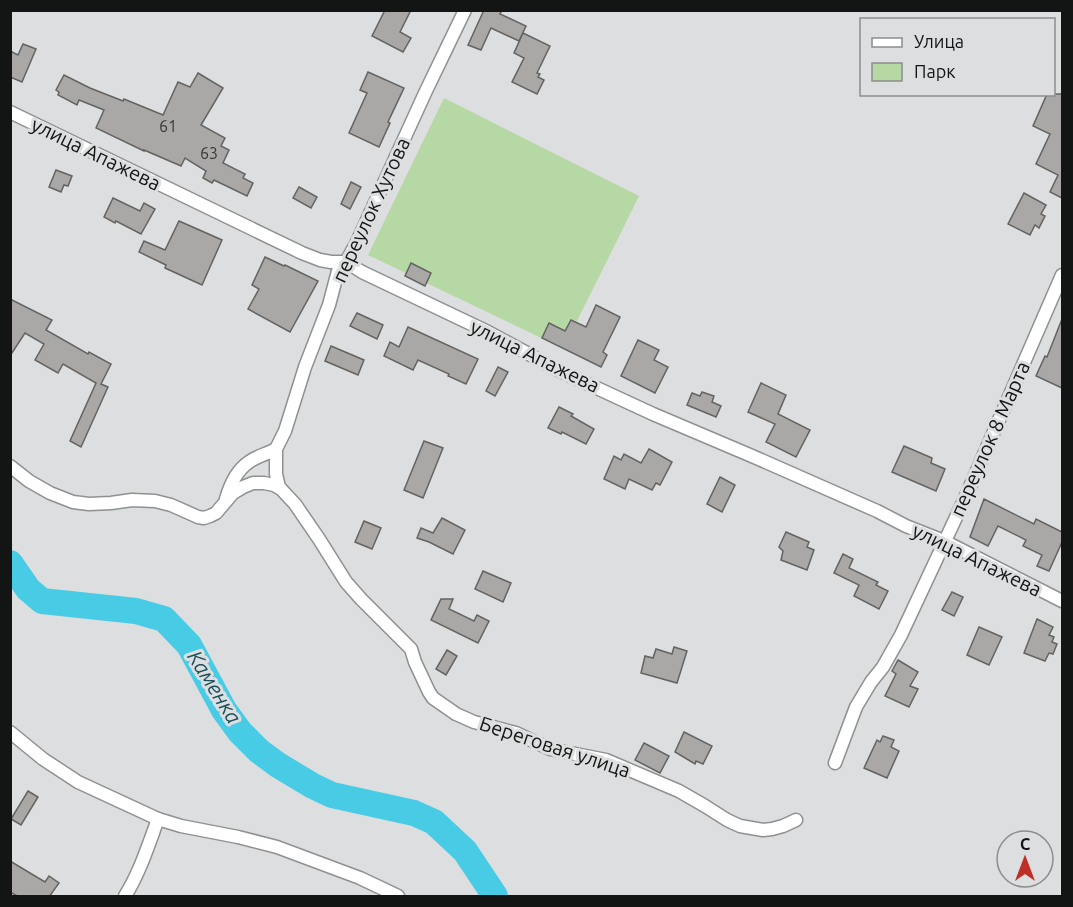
<svg xmlns="http://www.w3.org/2000/svg" width="1073" height="907" viewBox="0 0 1073 907" font-family="Ubuntu,sans-serif">
	<style>
		.green { fill: #b6d8a4 }
		.lines { fill: none; stroke-linecap: round; stroke-linejoin: round }
		.river { stroke: #48cce6; stroke-width: 26 }
		.building { fill: #a9a8a7; stroke: #636362; stroke-width: 1.5 }
		.street-casing { stroke: #8f9091; stroke-width: 15 }
		.street { stroke: #fff; stroke-width: 12 }
		.labels { text-anchor: middle; stroke-width: 6; stroke-linejoin: round; paint-order: stroke }
		.number-label { font-size: 16px; fill: #383939 }
		.street-label { font-size: 20px; fill: #131414; stroke: #dddedf }
		.water-label { font-size: 21px; font-style: italic; fill: #184f5b; stroke: #dddedf }
	</style>
	<rect width="100%" height="100%" fill="#dddedf"/>
	<polygon class="green" points="444,98 639,196 577,321 571,320 558,346 368,255"/>
	<g class="lines">
		<polyline class="river" points="10,563 28,589 42,601 136,611 164,619 189,645 224,710 240,732 259,751 278,765 313,786 332,795 414,813 434,822 465,851 495,896"/>
	</g>
	<g class="building">
		<polygon points="385,10 411,10 400,32 411,38 403,52 372,36"/>
		<polygon points="484,10 502,10 500,14 526,26 519,41 491,28 481,50 468,45"/>
		<polygon points="523,33 550,46 537,73 540,74 538,77 544,80 537,94 512,82 524,58 514,53"/>
		<polygon points="23,44 36,49 22,82 10,77 10,51 18,55"/>
		<polygon points="368,72 404,88 388,122 390,123 379,147 349,133 367,93 360,90"/>
		<polygon points="198,73 223,88 201,125 225,138 221,146 229,150 223,163 245,174 243,178 253,183 247,196 214,180 212,183 203,178 206,171 185,158 181,166 144,150 144,151 96,128 104,110 79,100 77,105 58,95 59,92 56,90 64,75 90,88 123,101 124,99 163,115 178,82 190,87"/>
		<polygon points="1047,94 1062,94 1062,198 1050,192 1058,175 1036,164 1050,134 1033,126"/>
		<polygon points="56,170 72,176 68,186 64,185 61,192 49,187"/>
		<polygon points="351,182 361,187 350,209 341,204"/>
		<polygon points="299,187 317,197 311,208 293,198"/>
		<polygon points="1024,193 1046,205 1041,214 1045,216 1039,228 1035,225 1030,235 1008,224"/>
		<polygon points="113,198 140,211 144,203 155,209 141,234 116,221 115,223 104,217"/>
		<polygon points="179,221 222,240 202,285 165,268 166,265 139,252 144,241 165,250"/>
		<polygon points="265,257 284,266 285,265 318,281 290,332 248,309 259,289 252,285"/>
		<polygon points="411,263 431,273 425,286 405,276"/>
		<polygon points="10,299 52,320 46,330 88,354 89,352 111,364 101,384 108,387 81,447 70,441 96,383 63,364 58,373 35,360 44,344 25,333 10,356"/>
		<polygon points="596,305 620,317 603,352 607,355 601,367 542,338 549,323 565,331 571,320 586,327"/>
		<polygon points="357,313 383,325 377,339 350,326"/>
		<polygon points="1062,319 1062,388 1036,376 1045,356 1047,357"/>
		<polygon points="408,327 478,359 466,384 448,376 449,374 418,360 413,370 384,356 390,342 399,347"/>
		<polygon points="638,340 659,350 654,360 668,367 655,393 621,376"/>
		<polygon points="331,346 364,360 358,375 325,361"/>
		<polygon points="498,367 508,372 495,396 486,391"/>
		<polygon points="761,383 786,395 778,414 810,430 796,457 766,442 775,424 748,412"/>
		<polygon points="702,392 714,396 712,402 721,406 716,417 687,405 692,393 700,396"/>
		<polygon points="559,407 573,414 571,416 594,429 586,444 562,432 561,434 548,428"/>
		<polygon points="424,441 443,448 423,498 404,490"/>
		<polygon points="904,446 932,458 931,463 945,469 936,491 892,472"/>
		<polygon points="649,449 672,462 660,485 656,483 652,490 629,479 625,489 604,479 614,456 621,460 624,454 641,463"/>
		<polygon points="720,477 735,485 722,512 707,504"/>
		<polygon points="984,499 1034,524 1036,519 1062,532 1062,542 1049,571 1037,566 1042,555 1023,546 1026,540 998,526 988,546 970,537"/>
		<polygon points="442,518 465,530 453,554 429,542 417,538 421,528 433,533"/>
		<polygon points="364,521 381,528 372,549 355,542"/>
		<polygon points="786,532 809,542 807,547 814,550 807,570 781,560 783,551 779,547"/>
		<polygon points="843,554 853,559 849,568 878,582 876,585 888,591 879,609 854,596 859,585 834,573"/>
		<polygon points="483,571 511,583 503,602 475,589"/>
		<polygon points="952,592 963,597 954,616 942,610"/>
		<polygon points="441,599 453,599 449,609 474,621 477,615 489,621 478,643 431,620"/>
		<polygon points="1037,619 1053,627 1049,635 1054,637 1052,642 1057,644 1053,654 1049,653 1045,661 1024,653"/>
		<polygon points="979,627 1002,637 989,665 967,655"/>
		<polygon points="674,647 687,651 677,683 641,673 645,656 653,658 656,649 672,654"/>
		<polygon points="447,650 457,656 446,675 436,669"/>
		<polygon points="898,660 918,672 910,686 918,689 909,707 885,696 896,674 892,671"/>
		<polygon points="684,732 712,746 703,764 696,761 695,764 675,752"/>
		<polygon points="883,736 894,740 891,747 899,751 887,778 864,768 877,740 880,742"/>
		<polygon points="644,743 669,756 660,773 635,760"/>
		<polygon points="28,791 38,797 21,825 11,819"/>
		<polygon points="10,861 45,882 49,876 59,883 49,897 19,897 10,892"/>
	</g>
	<g class="lines">
		<defs>
			<g id="street">
				<polyline points="10,112 302,253 320,260 331,262 346,262 362,272 488,332 560,371 653,414 752,456 877,511 906,526 944,541 1062,601"/>
				<polyline points="276,449 285,431 305,367 329,305 338,271 346,262 357,242 425,93 465,10"/>
				<polyline points="10,466 29,481 50,493 73,502 89,504 111,503 132,500 155,501 171,505 198,517 204,518 210,516 216,513 233,493 243,487 253,483 264,483 274,485 281,489 295,504 319,539 346,582 361,599 411,649 415,662 429,692 433,698 456,714 474,722 516,733 550,749 606,760 679,791 705,806 727,820 740,826 763,830 772,829 783,826 796,820"/>
				<path d="M226,499C230,485 237,470 249,462C257,456 267,454 276,449V474L279,487"/>
				<polyline points="10,732 43,759 78,782 158,819 181,826 238,837 277,847 360,878 398,896"/>
				<polyline points="835,763 856,707 871,682 883,667 901,635 966,496 1062,275"/>
				<path d="M125,896C140,872 148,846 158,819"/>
			</g>
		</defs>
		<use href="#street" class="street-casing"/>
		<use href="#street" class="street"/>
	</g>
	<g class="labels">
		<g class="number-label">
			<text x="168" y="132">61</text>
			<text x="209" y="159">63</text>
		</g>
		<g class="street-label">
			<text transform="translate(96 154) rotate(26)" y="7">улица Апажева</text>
			<text transform="translate(371 210) rotate(-65)" y="7">переулок Хутова</text>
			<text transform="translate(535 356) rotate(26)" y="7">улица Апажева</text>
			<text transform="translate(990 439) rotate(-66)" y="7">переулок 8 Марта</text>
			<text transform="translate(977 560) rotate(26)" y="7">улица Апажева</text>
			<text transform="translate(555 747) rotate(18)" y="7">Береговая улица</text>
		</g>
		<g class="water-label">
			<text transform="translate(214 687) rotate(58)" y="7">Каменка</text>
		</g>
	</g>
	<rect width="1073" height="907" fill="none" stroke="#131414" stroke-width="24"/>
	<rect x="860" y="18" width="195" height="78" fill="#dddedf" stroke="#8c8d8e" stroke-width="1.5"/>
	<rect x="872" y="38" width="30" height="9" fill="#ffffff" stroke="#8c8d8e" stroke-width="1.5"/>
	<text x="914" y="48" font-size="18" fill="#131414">Улица</text>
	<rect x="872" y="63" width="30" height="18" fill="#b6d8a4" stroke="#8c8d8e" stroke-width="1.5"/>
	<text x="914" y="78" font-size="18" fill="#131414">Парк</text>
	<g transform="translate(1025 859)"><circle r="28" fill="#dddedf" stroke="#8c8d8e" stroke-width="1.5"/>
	<path d="M0-4.5L10 22L0 15L-10 22Z" fill="#bd2f27"/>
	<text y="-9" font-size="16" font-weight="bold" text-anchor="middle" fill="#131414">С</text>
	</g>
</svg>
